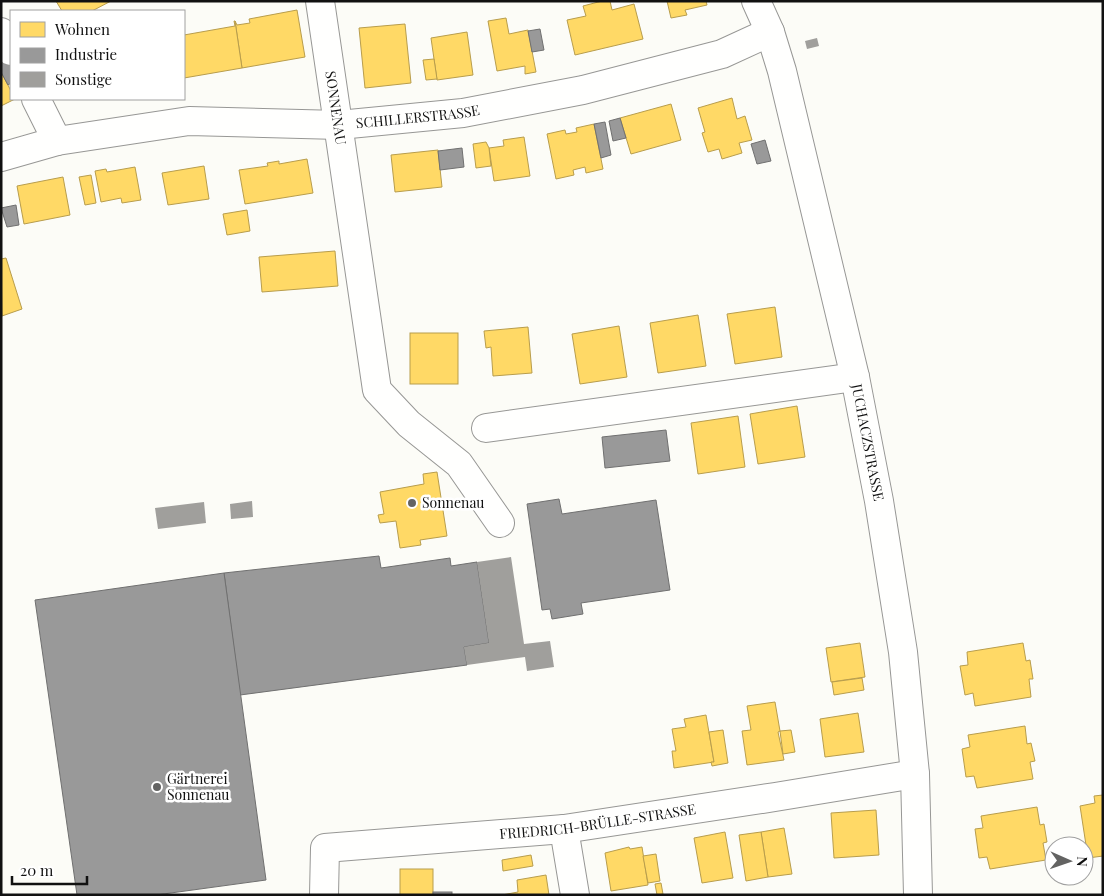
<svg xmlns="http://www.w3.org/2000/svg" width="1104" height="896" viewBox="0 0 1104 896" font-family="'Playfair Display',serif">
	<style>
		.homes { fill: #ffd966; stroke: #b89d4c }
		.industry { fill: #999; stroke: #707070 }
		.building { fill: #a09f9c }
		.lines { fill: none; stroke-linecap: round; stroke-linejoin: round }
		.minor-casing { stroke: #979795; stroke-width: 30 }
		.minor { stroke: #fffffe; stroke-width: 28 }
		.poi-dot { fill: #636362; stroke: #fff; stroke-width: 2 }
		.labels { text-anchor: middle; stroke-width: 5; stroke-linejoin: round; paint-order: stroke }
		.street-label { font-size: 14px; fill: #111; stroke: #fff }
		.poi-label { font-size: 14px; fill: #111; stroke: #fff; text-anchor: start }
	</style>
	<rect width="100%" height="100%" fill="#fcfcf7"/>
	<g class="homes">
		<polygon points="56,1 111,1 92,11 62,11"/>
		<polygon points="602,1 610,1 612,10 634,4 643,39 575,55 567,20 586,16 583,6"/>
		<polygon points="667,1 706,1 707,5 685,10 687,15 671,18"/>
		<polygon points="297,10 305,57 242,68 235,21 237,25 250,23 249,19"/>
		<polygon points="506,18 509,34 528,30 536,72 525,74 525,66 497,71 488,21"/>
		<polygon points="234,21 235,21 242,68 184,78 184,35 235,26"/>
		<polygon points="405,24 411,83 365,88 359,28"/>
		<polygon points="467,32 473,75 437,80 431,38"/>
		<polygon points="434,59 437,79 426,80 423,60"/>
		<polygon points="1,72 11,91 11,99 15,99 1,106"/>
		<polygon points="732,98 737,119 745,116 752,140 739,143 742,153 722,159 719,149 708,152 702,133 705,132 698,108"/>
		<polygon points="671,104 681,140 631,154 620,118"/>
		<polygon points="594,124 603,169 586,173 585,167 573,170 574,175 556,179 547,134 565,130 566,134 577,132 576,128"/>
		<polygon points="524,137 530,176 494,181 489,148 504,146 503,140"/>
		<polygon points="486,142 489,148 491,166 476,168 473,144"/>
		<polygon points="438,150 442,187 395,192 391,155"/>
		<polygon points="307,159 313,193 245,204 239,170 268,166 267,163 279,161 279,164"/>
		<polygon points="204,166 209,199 168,205 162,173"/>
		<polygon points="135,167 141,200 122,203 121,198 101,202 95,171 106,169 107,172"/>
		<polygon points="91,175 96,203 85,205 79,177"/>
		<polygon points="63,177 70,215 24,224 17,186"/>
		<polygon points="247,210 250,231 227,235 223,214"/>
		<polygon points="335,251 338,286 262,292 259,257"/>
		<polygon points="6,258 22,309 2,316 1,259"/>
		<polygon points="775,307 782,357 735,364 727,314"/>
		<polygon points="698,315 706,366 658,373 650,323"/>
		<polygon points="619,326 627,377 580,384 572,334"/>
		<polygon points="528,327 532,373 493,376 491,347 486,348 484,331"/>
		<rect x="410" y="333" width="48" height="51"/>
		<polygon points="797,406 805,457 758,464 750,414"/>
		<polygon points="738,416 745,467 698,474 691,423"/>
		<polygon points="437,472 447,536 420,540 421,545 400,548 396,521 380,523 378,515 384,514 380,492 424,484 423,474"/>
		<polygon points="860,643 865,677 831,682 826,648"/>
		<polygon points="1023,643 1026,661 1030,660 1033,679 1029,679 1031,697 975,706 973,693 965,695 960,666 968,665 967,652"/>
		<polygon points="862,678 864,690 834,695 832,682"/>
		<polygon points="775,702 780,731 778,732 784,760 747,765 742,731 751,730 747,706"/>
		<polygon points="858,713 864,752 825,757 820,719"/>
		<polygon points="706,715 714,762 674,768 672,751 676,751 672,729 686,727 684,719"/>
		<polygon points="1025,726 1027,744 1031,743 1035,761 1030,762 1033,779 977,788 974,776 966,777 962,749 970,747 968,735"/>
		<polygon points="723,730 728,763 712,766 711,762 714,762 709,732"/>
		<polygon points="791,730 795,752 783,754 780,731"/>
		<polygon points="1103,795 1103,856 1088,858 1080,806 1095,803 1094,796"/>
		<polygon points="1037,807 1040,825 1044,824 1047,842 1043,843 1046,860 990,869 987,857 979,858 975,829 983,828 981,816"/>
		<polygon points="876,810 879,855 834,858 831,813"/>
		<polygon points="784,828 792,874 768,877 761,832"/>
		<polygon points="725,832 733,878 702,883 694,838"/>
		<polygon points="761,832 768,877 746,881 739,835"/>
		<polygon points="629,847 630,849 642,847 648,885 611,891 605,853"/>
		<polygon points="656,854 660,881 648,883 643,856"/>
		<polygon points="531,855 533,866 503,871 502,860"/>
		<rect x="400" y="869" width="33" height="26"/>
		<polygon points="546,875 549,895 502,895 518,892 517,880"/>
		<polygon points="661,883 663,894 657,895 655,884"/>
	</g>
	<g class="industry">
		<polygon points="540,29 544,50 532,52 528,31"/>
		<polygon points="7,58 11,67 11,83 8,85 1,72 1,60"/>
		<polygon points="620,118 626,138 613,141 609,121"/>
		<polygon points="605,122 611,155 601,158 594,124"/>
		<polygon points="765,140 771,161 757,164 751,144"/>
		<polygon points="462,148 464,167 440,170 438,151"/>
		<polygon points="16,205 19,225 7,227 1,208"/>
		<polygon points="666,430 670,461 605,468 602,437"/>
		<polygon points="559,499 562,514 656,500 670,590 581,603 583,614 552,619 550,609 542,610 527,504"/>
		<polygon points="379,556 381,568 450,558 451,566 477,562 489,643 464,647 467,665 240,695 224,573"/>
		<polygon points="224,573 266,880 156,895 77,895 35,600"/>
		<rect x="433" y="892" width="19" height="3"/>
	</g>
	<g class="building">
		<polygon points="817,38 819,46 807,49 805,41"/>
		<polygon points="252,501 253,517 231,519 230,504"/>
		<polygon points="204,502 206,523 158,529 155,508"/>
		<polygon points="511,557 524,644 550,641 554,667 527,671 525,657 467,665 464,647 489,643 477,562"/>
	</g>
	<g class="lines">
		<defs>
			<g id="minor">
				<path id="s1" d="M320,1L377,390L409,424L459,464L500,523"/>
				<path id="s2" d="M756,1L770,32L782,71L855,377L879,501L903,652L915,774L918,895"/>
				<polyline points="1,32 11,51"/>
				<polyline points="36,99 57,141"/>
				<path id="s3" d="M1,157L57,141L189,121L339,125L463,113L583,90L722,54L770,32"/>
				<polyline points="486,428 855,377"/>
				<polyline points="564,829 575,895"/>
				<path id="s4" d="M324,895L325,848L564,829L775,797L915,774"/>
			</g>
		</defs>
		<use href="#minor" class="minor-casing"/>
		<use href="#minor" class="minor"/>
	</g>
	<g class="poi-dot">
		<circle cx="412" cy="503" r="5"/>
		<circle cx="157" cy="787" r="5"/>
	</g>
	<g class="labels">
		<g class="street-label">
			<text dy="5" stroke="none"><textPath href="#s1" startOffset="108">SONNENAU</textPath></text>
			<text dy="5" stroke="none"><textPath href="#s3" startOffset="421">SCHILLERSTRASSE</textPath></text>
			<text dy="5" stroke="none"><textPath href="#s2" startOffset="456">JUCHACZSTRASSE</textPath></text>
			<text dy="5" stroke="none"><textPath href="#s4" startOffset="321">FRIEDRICH-BRÜLLE-STRASSE</textPath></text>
		</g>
		<g class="poi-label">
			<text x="422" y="508">Sonnenau</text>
			<text x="167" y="784">Gärtnerei<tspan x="167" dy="16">Sonnenau</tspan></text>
		</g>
	</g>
	<rect width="1104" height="896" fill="none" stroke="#111111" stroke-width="5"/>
	<rect x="10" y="10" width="175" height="90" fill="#ffffff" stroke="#a0a0a0"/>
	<rect x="20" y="22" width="25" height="15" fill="#ffd966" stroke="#a0a0a0"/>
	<text x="55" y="35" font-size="15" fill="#111111">Wohnen</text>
	<rect x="20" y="48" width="25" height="15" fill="#999999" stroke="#a0a0a0"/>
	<text x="55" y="60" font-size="15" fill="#111111">Industrie</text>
	<rect x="20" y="72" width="25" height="15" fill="#a09f9c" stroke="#a0a0a0"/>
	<text x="55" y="85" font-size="15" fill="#111111">Sonstige</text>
	<g transform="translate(1069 861) rotate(92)"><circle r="24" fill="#ffffff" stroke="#a0a0a0"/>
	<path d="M0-4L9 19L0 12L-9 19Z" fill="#636362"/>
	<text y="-8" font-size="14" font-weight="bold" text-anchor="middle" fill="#111111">N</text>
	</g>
	<path d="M12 876v8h75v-8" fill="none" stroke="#111111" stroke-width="2.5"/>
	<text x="20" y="876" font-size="15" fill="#111111" stroke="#ffffff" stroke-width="4" paint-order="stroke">20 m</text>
</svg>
